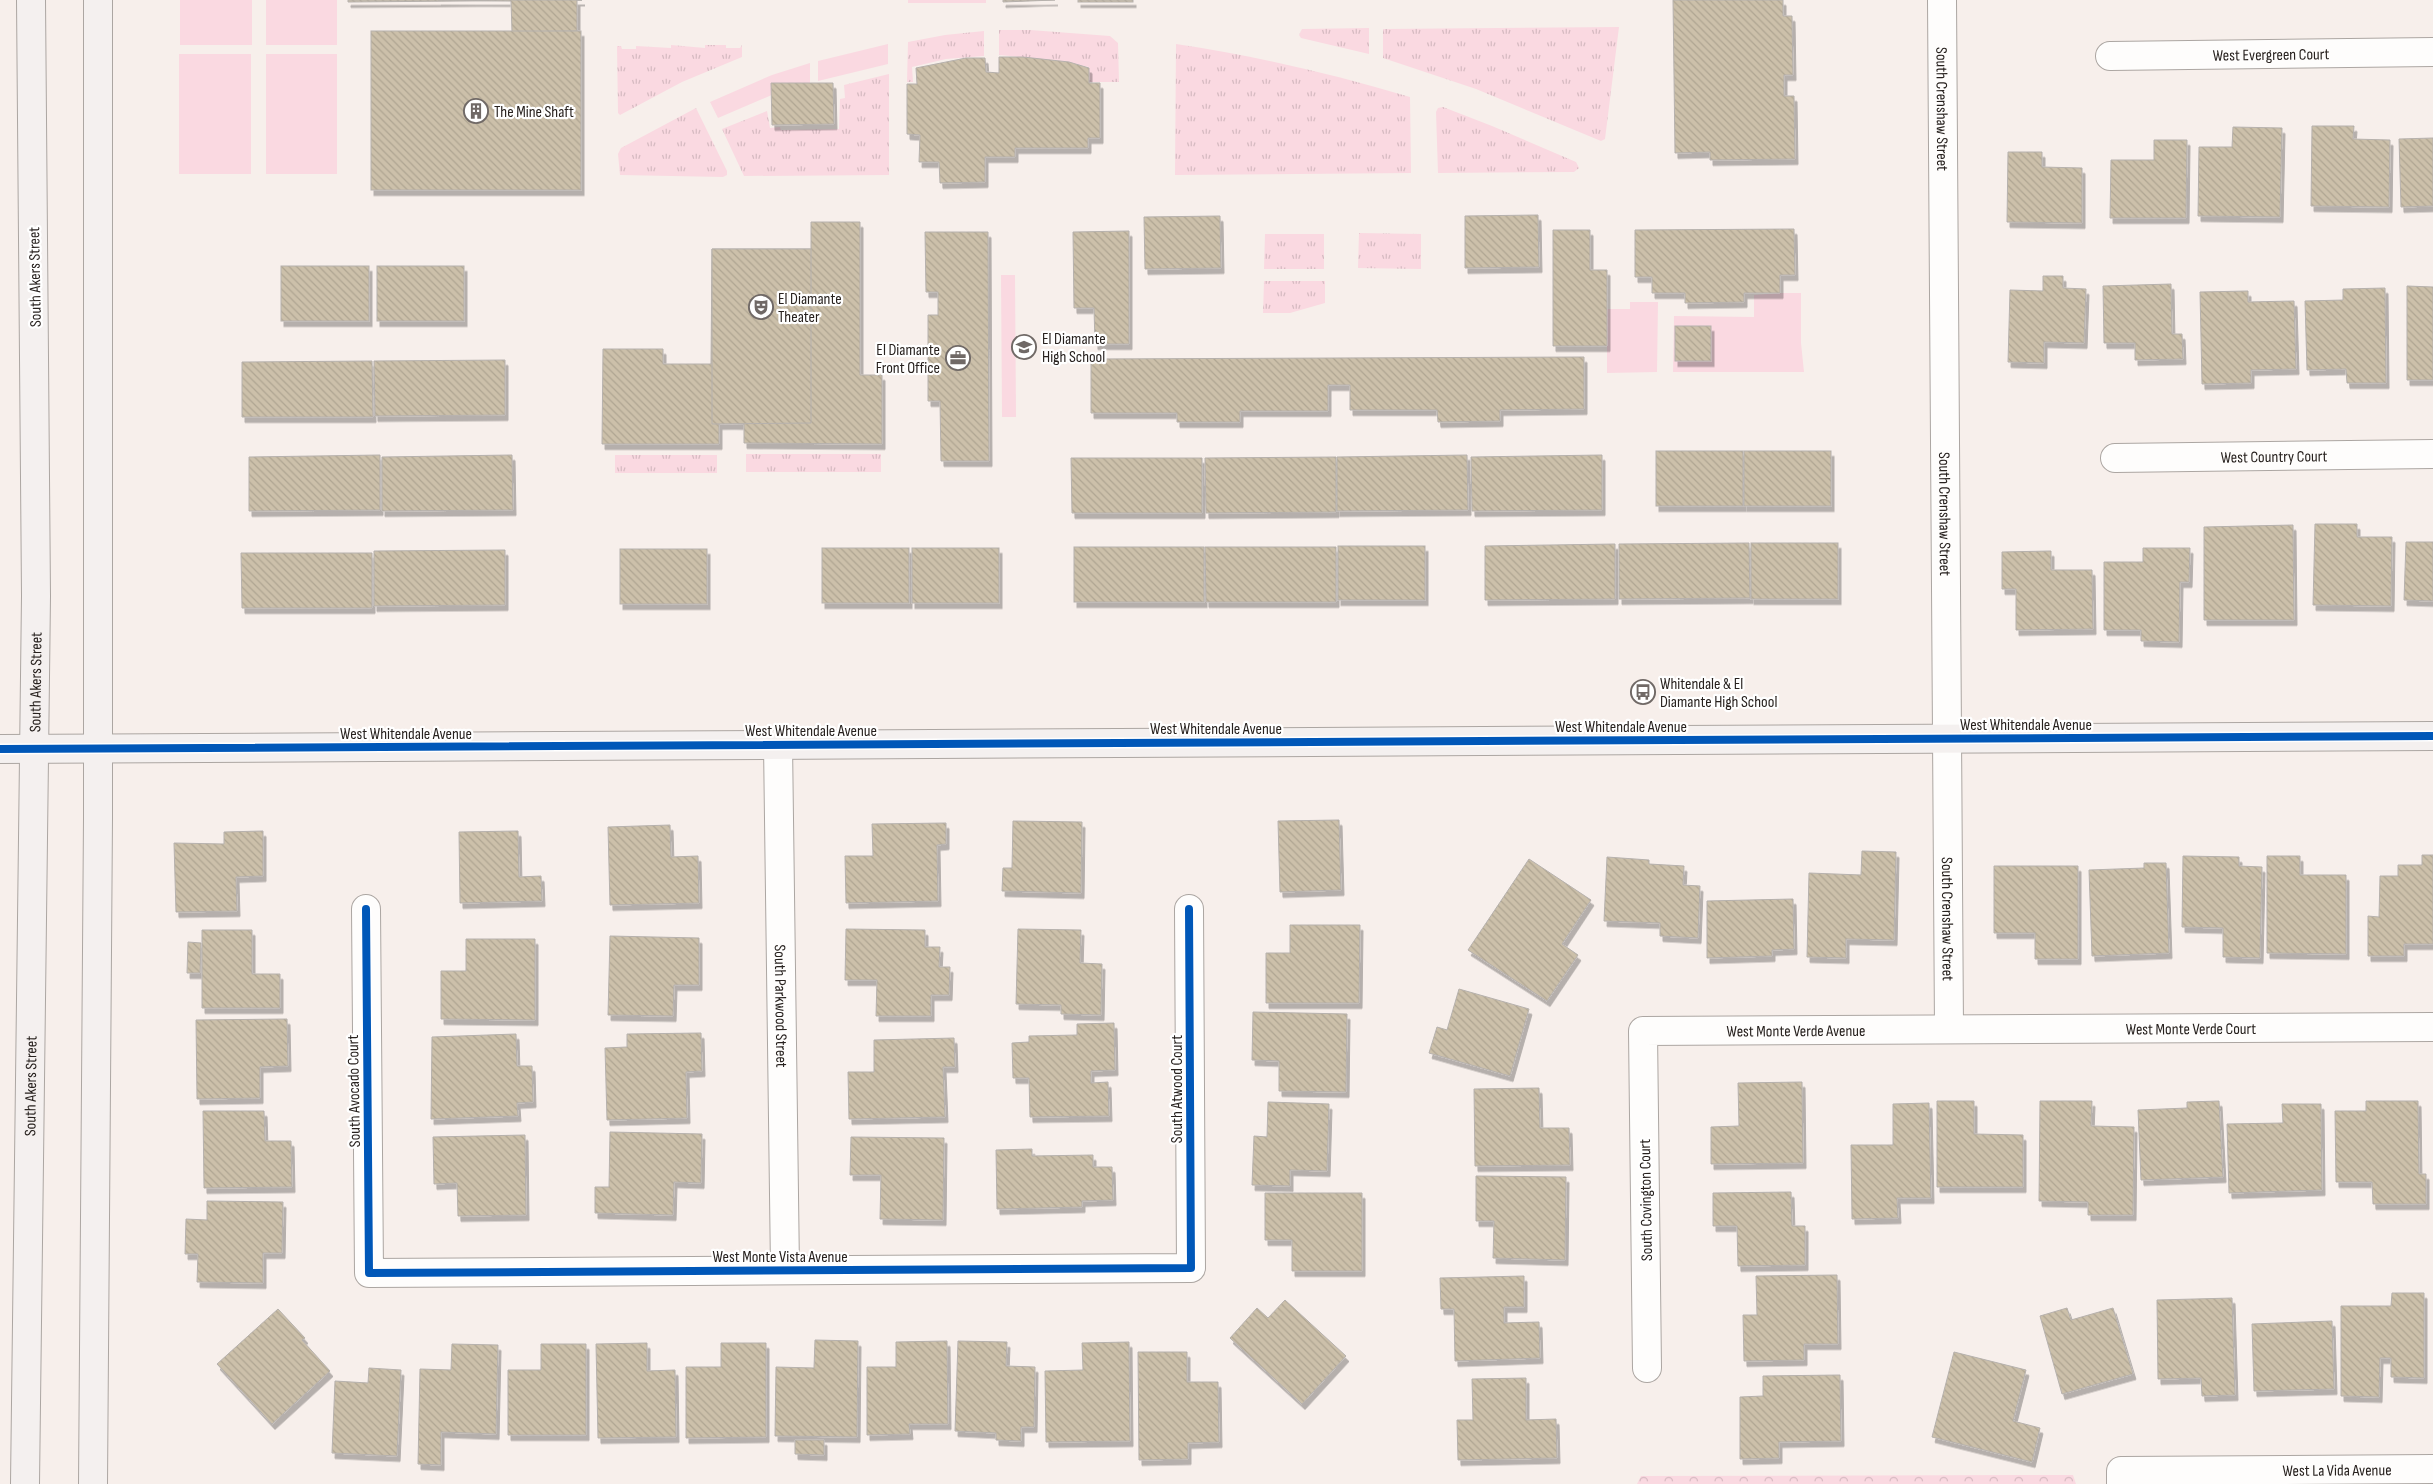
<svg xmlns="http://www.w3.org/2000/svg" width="2433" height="1484" viewBox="0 0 2433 1484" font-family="'Sofia Sans Condensed',sans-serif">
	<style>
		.grass { fill: url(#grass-tufts) }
		.park { fill: url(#park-crowns) }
		.garden { fill: #fad9e1 }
		.building { fill: url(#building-back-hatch); stroke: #b6b1ad; filter: url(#shadow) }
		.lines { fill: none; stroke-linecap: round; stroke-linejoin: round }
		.street-casing { stroke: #aca6a2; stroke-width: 30 }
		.secondary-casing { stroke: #aca6a2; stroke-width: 30 }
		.street { stroke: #fefdfc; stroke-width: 28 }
		.secondary { stroke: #f4f0ef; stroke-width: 28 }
		.cycleway-casing { stroke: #fff; stroke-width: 11 }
		.cycleway { stroke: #0057b8; stroke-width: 8 }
		.labels { text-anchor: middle; stroke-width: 4.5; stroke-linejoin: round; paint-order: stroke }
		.street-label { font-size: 16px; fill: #27211e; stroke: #fff }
		.poi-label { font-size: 16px; fill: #27211e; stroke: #fff; text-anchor: start }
	</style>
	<defs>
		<pattern id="grass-tufts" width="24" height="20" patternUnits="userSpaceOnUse" patternTransform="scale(1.25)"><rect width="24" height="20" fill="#fad9e1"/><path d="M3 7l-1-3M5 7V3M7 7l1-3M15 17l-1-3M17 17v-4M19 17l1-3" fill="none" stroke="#d6bac1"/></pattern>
		<pattern id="park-crowns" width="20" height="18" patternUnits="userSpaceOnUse" patternTransform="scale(1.25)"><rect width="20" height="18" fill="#fad9e1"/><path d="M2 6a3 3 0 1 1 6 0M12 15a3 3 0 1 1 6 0" fill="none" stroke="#d6bac1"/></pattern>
		<pattern id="building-back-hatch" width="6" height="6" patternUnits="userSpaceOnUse" patternTransform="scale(1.25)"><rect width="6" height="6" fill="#ccc0aa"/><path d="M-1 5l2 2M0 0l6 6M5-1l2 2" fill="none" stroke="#afa592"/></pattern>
		<filter id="shadow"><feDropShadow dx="3" dy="5.5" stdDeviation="0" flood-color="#0004"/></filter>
	</defs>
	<rect width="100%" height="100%" fill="#f7efeb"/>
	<g class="grass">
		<polygon points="1619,27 1605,139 1601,141 1476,89 1383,58 1383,29"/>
		<polygon points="1369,28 1369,54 1301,38 1299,35 1302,29"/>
		<polygon points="999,30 1030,30 1110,36 1118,43 1119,82 1089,82 1089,67 1060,61 999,55"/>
		<polygon points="984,31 984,56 946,59 912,67 913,82 907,82 908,42 945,35"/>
		<path d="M1176,44C1256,56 1333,74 1410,97L1411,173L1175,175Z"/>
		<polygon points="671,45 705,48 705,45 726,45 726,48 740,48 742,45 742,57 682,82 620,115 618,113 617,46 621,46 622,49 636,49 636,46 671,48"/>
		<polygon points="889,74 889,175 744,176 722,129 767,111 770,128 780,127 781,130 839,129 840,99 845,98 844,85"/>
		<polygon points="1443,107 1492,126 1576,162 1579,168 1574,172 1438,173 1436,112 1438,108"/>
		<polygon points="696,108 727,171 727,175 723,177 620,175 618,154 621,148"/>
		<polygon points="1359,233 1421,234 1421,269 1358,268"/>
		<polygon points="1265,234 1324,234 1324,269 1264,269"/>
		<polygon points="1264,281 1325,281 1325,303 1290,313 1263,313"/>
		<rect x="746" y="454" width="135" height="18"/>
		<rect x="615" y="455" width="102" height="18"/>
	</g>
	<polygon class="park" points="2022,1475 2073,1475 2076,1484 1637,1484 1641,1476"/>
	<g class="garden">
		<rect x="180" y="0" width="72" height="45"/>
		<rect x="266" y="0" width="71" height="45"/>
		<rect x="908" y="0" width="78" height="3"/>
		<polygon points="888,44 888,64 818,81 818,61"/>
		<rect x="179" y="54" width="72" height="120"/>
		<rect x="266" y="54" width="71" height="120"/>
		<polygon points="810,63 810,83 774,94 718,118 710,102 772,75"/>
		<polygon points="1001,275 1015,275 1016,417 1002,417"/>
		<polygon points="1780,293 1801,293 1801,343 1804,372 1673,372 1674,316 1754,317 1754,295"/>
		<polygon points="1630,302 1658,302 1657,372 1607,373 1607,309 1630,309"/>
	</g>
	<g class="building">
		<polygon points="348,0 582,0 348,2"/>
		<polygon points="438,0 582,0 577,0 577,31 512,32 511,1"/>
		<polygon points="1003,0 1055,0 1003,2"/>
		<rect x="1078" y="0" width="55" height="2"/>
		<polygon points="1673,0 1783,0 1783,16 1792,16 1793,75 1784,75 1784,96 1794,96 1795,159 1710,160 1710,152 1675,153"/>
		<rect x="371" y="31" width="210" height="159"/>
		<polygon points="999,57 1023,57 1069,62 1089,68 1089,83 1100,83 1100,138 1088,138 1088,148 1015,148 1015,157 985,157 985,182 940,183 939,162 919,162 920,135 907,134 907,84 917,84 916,68 966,58 985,58 986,72 999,73"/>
		<polygon points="771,83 833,83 834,124 772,125"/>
		<polygon points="2312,126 2354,126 2353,139 2390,140 2389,207 2311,206"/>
		<polygon points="2233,127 2282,128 2280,217 2198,216 2199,147 2232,147"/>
		<polygon points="2433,138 2433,206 2401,207 2399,139"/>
		<polygon points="2154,140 2187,140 2186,218 2110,218 2111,160 2154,160"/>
		<polygon points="2008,152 2042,152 2042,167 2082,168 2082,223 2007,222"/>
		<polygon points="1538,215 1539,267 1465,268 1465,216"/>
		<polygon points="1220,216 1221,268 1145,269 1144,217"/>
		<polygon points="811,222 860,222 860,375 882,375 882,444 744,443 744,424 719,423 719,444 602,444 603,349 663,349 663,364 711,364 712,249 811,249"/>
		<polygon points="1794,229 1795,275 1780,275 1780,293 1744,293 1744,302 1685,303 1685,293 1652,293 1652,277 1635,277 1635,230"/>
		<polygon points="1553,230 1590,230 1590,270 1607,270 1607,346 1553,346"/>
		<polygon points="1129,231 1129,344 1095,344 1094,308 1074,308 1073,232"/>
		<polygon points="925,232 988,232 989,461 941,461 940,401 928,401 928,315 938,315 938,292 926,292"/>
		<polygon points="712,249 811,249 811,423 712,424"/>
		<rect x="281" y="266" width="88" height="55"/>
		<rect x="377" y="266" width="87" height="55"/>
		<polygon points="2043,276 2063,276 2063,288 2086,289 2084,343 2044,342 2044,363 2008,362 2010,290 2043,291"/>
		<polygon points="2171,284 2172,334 2182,334 2183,359 2135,360 2135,343 2104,343 2103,286"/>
		<polygon points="2407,286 2433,287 2433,380 2407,380"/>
		<polygon points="2385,288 2386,383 2347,383 2346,369 2307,370 2305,301 2343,300 2343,289"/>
		<polygon points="2248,291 2248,302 2294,301 2296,369 2251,370 2251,383 2202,384 2200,292"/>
		<rect x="1675" y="326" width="36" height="35"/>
		<polygon points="1584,357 1584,409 1500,410 1500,421 1438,422 1437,410 1350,410 1350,385 1328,385 1328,411 1240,411 1240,422 1177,422 1177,413 1091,413 1091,359"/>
		<polygon points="505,360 505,415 375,416 374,361"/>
		<polygon points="372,361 373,417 242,417 242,362"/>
		<rect x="1656" y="451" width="87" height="55"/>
		<rect x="1744" y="451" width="87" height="55"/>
		<polygon points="380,455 380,510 249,511 249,457"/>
		<polygon points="512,455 513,510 382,511 382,457"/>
		<polygon points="1467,455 1468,510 1337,511 1337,457"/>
		<polygon points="1602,455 1602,510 1472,511 1471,457"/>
		<polygon points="1336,457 1336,512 1206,513 1205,458"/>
		<polygon points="1071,458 1202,458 1202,513 1072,513"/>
		<polygon points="2315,524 2357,524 2357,537 2392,537 2391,606 2313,605"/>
		<polygon points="2293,525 2294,620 2204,620 2204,527"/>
		<polygon points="2406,542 2433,542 2433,601 2404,600"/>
		<polygon points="1749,543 1750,598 1619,599 1619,544"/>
		<rect x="1751" y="543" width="87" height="56"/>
		<polygon points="1615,544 1615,599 1485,600 1485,546"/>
		<rect x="1338" y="546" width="87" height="54"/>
		<rect x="1074" y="547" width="130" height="55"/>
		<polygon points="1205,547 1336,547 1336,602 1206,602"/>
		<rect x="822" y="548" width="87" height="55"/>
		<rect x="912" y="548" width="87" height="55"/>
		<polygon points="2143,548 2190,548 2189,582 2180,582 2179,642 2141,641 2141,630 2104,630 2104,562 2143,562"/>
		<rect x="620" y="549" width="87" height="55"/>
		<polygon points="505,550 505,605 374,606 374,551"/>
		<polygon points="2051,551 2051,570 2092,570 2093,629 2016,630 2016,589 2002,589 2002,552"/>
		<polygon points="241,553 372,553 372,608 242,608"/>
		<polygon points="1339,820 1341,890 1280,892 1278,821"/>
		<polygon points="1013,821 1082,822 1081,893 1002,891 1003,868 1012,868"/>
		<polygon points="946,823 946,844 937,845 938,901 846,903 845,856 873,856 872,824"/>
		<polygon points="670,825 671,857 698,856 699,903 610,905 608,827"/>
		<polygon points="263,831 263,876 236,877 237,911 176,912 174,843 224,844 224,832"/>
		<polygon points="518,831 519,877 541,876 542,901 460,903 459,832"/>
		<polygon points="1862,851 1896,852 1894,940 1846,939 1846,958 1807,957 1809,873 1861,875"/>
		<polygon points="2422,855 2433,855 2433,944 2404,944 2404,956 2368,956 2368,916 2379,917 2380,876 2398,876 2398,865 2422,865"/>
		<polygon points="2183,856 2239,857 2239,866 2262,867 2260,958 2223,957 2223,928 2182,927"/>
		<polygon points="2267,856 2300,856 2300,875 2346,875 2346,954 2267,953"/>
		<polygon points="1607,857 1649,860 1649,864 1684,866 1683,885 1700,886 1698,938 1660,936 1660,923 1604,921"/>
		<polygon points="1529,859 1591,900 1562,944 1578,955 1547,1001 1468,950"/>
		<polygon points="2144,863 2166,863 2169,953 2092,956 2089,870 2144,868"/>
		<polygon points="1994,866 2078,866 2078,959 2035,959 2035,933 1994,933"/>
		<polygon points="1793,899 1794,949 1772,950 1772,956 1707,958 1707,901"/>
		<polygon points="1290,925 1360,925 1359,1003 1266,1003 1266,953 1290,953"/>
		<polygon points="846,929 925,930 925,947 940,947 939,967 950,967 949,995 931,995 931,1016 876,1016 877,980 845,980"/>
		<polygon points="1018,929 1081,930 1080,963 1102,964 1101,1015 1061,1014 1061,1005 1016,1004"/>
		<polygon points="202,930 252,930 252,974 280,974 280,1008 202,1008"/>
		<polygon points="610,936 699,938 699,985 674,985 673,1016 608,1015"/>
		<polygon points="466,939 535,939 535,1020 441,1019 441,971 466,971"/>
		<polygon points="188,942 201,943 200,973 187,973"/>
		<polygon points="1459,989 1529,1009 1510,1076 1429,1053 1437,1027 1447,1030"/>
		<polygon points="1253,1012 1347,1014 1346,1092 1279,1091 1279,1061 1252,1060"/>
		<polygon points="287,1019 288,1066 260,1067 260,1098 197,1099 196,1020"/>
		<polygon points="1114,1023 1115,1070 1091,1071 1091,1083 1108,1082 1109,1116 1030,1117 1029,1078 1013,1078 1012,1043 1029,1042 1029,1036 1077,1035 1077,1024"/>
		<polygon points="701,1033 702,1071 686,1072 687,1118 607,1120 605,1048 627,1047 627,1034"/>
		<polygon points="516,1034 517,1066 532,1066 533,1102 517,1103 518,1116 431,1119 432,1037"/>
		<polygon points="954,1038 955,1067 943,1067 945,1117 849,1119 848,1072 874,1072 874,1040"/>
		<polygon points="1802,1082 1803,1163 1711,1164 1711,1127 1739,1126 1738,1083"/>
		<polygon points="1539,1088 1540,1128 1569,1128 1570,1165 1475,1166 1474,1089"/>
		<polygon points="1937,1101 1974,1101 1974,1134 2023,1135 2023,1187 1937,1187"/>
		<polygon points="2040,1101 2092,1101 2091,1126 2134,1127 2133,1215 2088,1215 2088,1202 2039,1201"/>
		<polygon points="2219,1101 2223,1177 2141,1180 2138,1110 2187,1108 2187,1102"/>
		<polygon points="2366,1101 2418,1101 2419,1174 2426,1174 2426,1204 2373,1204 2372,1182 2336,1182 2335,1111 2366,1111"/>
		<polygon points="1268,1102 1329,1104 1327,1171 1290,1170 1290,1186 1252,1185 1254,1136 1267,1137"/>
		<polygon points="1929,1103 1931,1198 1897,1198 1898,1218 1852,1219 1851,1145 1893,1145 1893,1104"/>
		<polygon points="2282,1104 2321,1104 2322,1190 2229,1193 2227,1124 2283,1123"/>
		<polygon points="203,1111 264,1111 265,1141 291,1141 292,1187 204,1188"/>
		<polygon points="610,1132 702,1134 701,1183 674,1182 673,1215 595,1213 595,1187 609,1187"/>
		<polygon points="525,1135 526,1215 458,1216 457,1183 434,1184 433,1137"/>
		<polygon points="851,1137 944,1138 943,1220 880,1219 881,1175 850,1175"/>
		<polygon points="1032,1149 1032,1156 1093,1155 1093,1167 1112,1167 1113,1200 1082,1201 1082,1207 997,1209 996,1150"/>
		<polygon points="1476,1176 1566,1177 1565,1260 1493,1258 1494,1221 1476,1221"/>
		<polygon points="1791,1192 1792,1226 1805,1226 1805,1265 1738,1266 1737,1226 1713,1226 1713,1193"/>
		<polygon points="1265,1193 1362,1193 1362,1271 1292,1271 1292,1240 1265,1240"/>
		<polygon points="207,1201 283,1202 282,1253 263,1253 263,1283 197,1282 198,1254 185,1254 186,1219 207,1220"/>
		<polygon points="1837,1275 1838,1344 1804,1344 1804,1360 1744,1361 1743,1315 1757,1315 1756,1276"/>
		<polygon points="1524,1276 1524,1307 1504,1307 1504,1323 1539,1322 1540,1358 1455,1361 1454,1309 1441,1309 1440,1278"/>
		<polygon points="2392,1293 2424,1293 2424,1378 2391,1377 2391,1358 2380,1358 2379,1397 2341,1396 2341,1306 2391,1306"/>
		<polygon points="2232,1298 2235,1395 2202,1396 2201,1378 2158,1379 2157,1300"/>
		<polygon points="1285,1300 1346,1356 1302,1404 1230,1338 1257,1308 1268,1318"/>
		<polygon points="2067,1308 2071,1320 2113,1308 2133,1374 2062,1394 2040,1316"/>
		<polygon points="278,1309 305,1338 302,1340 330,1371 272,1424 217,1364"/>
		<polygon points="2332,1321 2334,1389 2254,1391 2252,1324"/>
		<polygon points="815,1340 858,1341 857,1437 775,1436 776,1367 814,1368"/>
		<polygon points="947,1341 948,1424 909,1424 910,1434 867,1435 867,1367 896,1367 896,1342"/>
		<polygon points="958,1341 1007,1342 1006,1366 1035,1367 1034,1427 1021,1427 1021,1441 996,1440 996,1433 955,1431"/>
		<polygon points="1129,1342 1130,1441 1046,1442 1045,1371 1083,1370 1082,1343"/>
		<polygon points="647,1343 647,1371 675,1370 676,1437 598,1438 596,1344"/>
		<polygon points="721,1343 766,1343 766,1437 686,1438 686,1367 721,1367"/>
		<polygon points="452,1344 498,1345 496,1434 441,1432 441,1465 418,1464 420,1369 451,1370"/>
		<polygon points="541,1344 586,1344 586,1435 508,1435 508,1370 541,1370"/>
		<polygon points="1138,1352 1187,1352 1187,1382 1218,1382 1219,1442 1188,1443 1188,1459 1139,1460"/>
		<polygon points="1954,1352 2026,1370 2013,1421 2040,1428 2032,1462 1932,1437"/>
		<polygon points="369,1368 401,1370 397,1456 332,1453 335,1381 368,1383"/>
		<polygon points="1840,1375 1841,1441 1779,1442 1779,1458 1740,1459 1740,1397 1763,1396 1763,1376"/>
		<polygon points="1526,1378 1526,1420 1556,1419 1557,1458 1458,1460 1457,1420 1473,1420 1472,1379"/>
		<polygon points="795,1440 824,1440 824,1455 795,1454"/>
	</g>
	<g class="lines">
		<defs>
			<g id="street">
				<path id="s1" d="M1942,0L1949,1028"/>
				<path id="s2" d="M2110,56L2433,52"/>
				<path id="s3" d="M2115,458L2433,454"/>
				<path id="s4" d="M778,744L785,1269"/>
				<polyline points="366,909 369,1273 1191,1268 1189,909"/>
				<path id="s5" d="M1647,1368L1643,1031L2433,1027"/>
				<path id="s6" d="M2121,1484V1471L2433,1469"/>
			</g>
			<g id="secondary">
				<polyline points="0,749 2433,736"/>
				<path id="s7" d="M25,1484L36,596L31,0"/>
				<polyline points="93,1484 98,818 98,0"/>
			</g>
		</defs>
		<use href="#street" class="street-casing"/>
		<use href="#secondary" class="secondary-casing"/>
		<use href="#street" class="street"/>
		<use href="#secondary" class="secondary"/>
		<defs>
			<g id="cycleway">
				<polyline points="0,749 2433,736"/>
				<polyline points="366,909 369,1273 1191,1268 1189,909"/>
			</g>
		</defs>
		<use href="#cycleway" class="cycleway-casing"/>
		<use href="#cycleway" class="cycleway"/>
	</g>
	<defs>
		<symbol id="building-ring" viewBox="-11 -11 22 22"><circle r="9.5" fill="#fff" stroke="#706966" stroke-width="1.5"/><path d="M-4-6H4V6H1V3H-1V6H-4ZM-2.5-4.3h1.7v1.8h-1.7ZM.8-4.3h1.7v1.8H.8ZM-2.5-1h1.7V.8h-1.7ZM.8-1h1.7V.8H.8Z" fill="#706966"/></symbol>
		<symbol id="theatre-ring" viewBox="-11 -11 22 22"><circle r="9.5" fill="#fff" stroke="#706966" stroke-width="1.5"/><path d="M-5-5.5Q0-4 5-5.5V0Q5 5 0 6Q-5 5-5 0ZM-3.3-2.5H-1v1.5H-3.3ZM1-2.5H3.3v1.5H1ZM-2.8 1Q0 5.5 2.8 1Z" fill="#706966"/></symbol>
		<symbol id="school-ring" viewBox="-11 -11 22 22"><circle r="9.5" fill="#fff" stroke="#706966" stroke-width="1.5"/><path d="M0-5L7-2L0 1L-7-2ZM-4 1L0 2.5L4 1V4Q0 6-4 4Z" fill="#706966"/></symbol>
		<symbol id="office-ring" viewBox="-11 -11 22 22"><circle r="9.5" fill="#fff" stroke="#706966" stroke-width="1.5"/><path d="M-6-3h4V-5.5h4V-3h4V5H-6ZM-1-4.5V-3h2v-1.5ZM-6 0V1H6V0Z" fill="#706966"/></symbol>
		<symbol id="bus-ring" viewBox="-11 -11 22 22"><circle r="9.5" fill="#fff" stroke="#706966" stroke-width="1.5"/><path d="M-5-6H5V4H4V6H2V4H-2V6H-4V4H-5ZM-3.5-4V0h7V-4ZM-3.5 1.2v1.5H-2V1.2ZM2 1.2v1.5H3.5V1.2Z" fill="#706966"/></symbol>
	</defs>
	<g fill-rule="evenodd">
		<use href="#building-ring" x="462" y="97" width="28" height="28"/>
		<use href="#theatre-ring" x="747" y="293" width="28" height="28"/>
		<use href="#school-ring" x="1010" y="333" width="28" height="28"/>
		<use href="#office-ring" x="944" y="344" width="28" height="28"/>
		<use href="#bus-ring" x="1629" y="678" width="28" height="28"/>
	</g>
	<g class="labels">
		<g class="street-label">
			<text dy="6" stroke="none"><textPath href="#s2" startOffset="161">West Evergreen Court</textPath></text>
			<text dy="6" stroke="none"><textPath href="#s1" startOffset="109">South Crenshaw Street</textPath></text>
			<text transform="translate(34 277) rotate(-91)" y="6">South Akers Street</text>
			<text dy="6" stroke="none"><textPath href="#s3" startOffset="159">West Country Court</textPath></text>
			<text dy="6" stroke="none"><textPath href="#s1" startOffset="514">South Crenshaw Street</textPath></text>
			<text dy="6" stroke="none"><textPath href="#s7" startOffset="802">South Akers Street</textPath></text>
			<text x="2026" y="730">West Whitendale Avenue</text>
			<text x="1621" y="732">West Whitendale Avenue</text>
			<text x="1216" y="734">West Whitendale Avenue</text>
			<text x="811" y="736">West Whitendale Avenue</text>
			<text x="406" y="739">West Whitendale Avenue</text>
			<text dy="6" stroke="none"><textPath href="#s1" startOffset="919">South Crenshaw Street</textPath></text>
			<text dy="6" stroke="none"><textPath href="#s4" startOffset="262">South Parkwood Street</textPath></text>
			<text dy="6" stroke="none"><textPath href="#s5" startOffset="885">West Monte Verde Court</textPath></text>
			<text dy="6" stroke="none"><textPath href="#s5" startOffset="490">West Monte Verde Avenue</textPath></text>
			<text dy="6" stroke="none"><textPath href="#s7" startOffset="398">South Akers Street</textPath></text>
			<text transform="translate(1176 1089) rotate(-90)" y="6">South Atwood Court</text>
			<text transform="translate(353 1091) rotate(-91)" y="6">South Avocado Court</text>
			<text transform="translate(1645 1200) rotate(-91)" y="6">South Covington Court</text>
			<text x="780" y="1262">West Monte Vista Avenue</text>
			<text dy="6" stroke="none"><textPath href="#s6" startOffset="229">West La Vida Avenue</textPath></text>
		</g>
		<g class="poi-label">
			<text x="494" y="117">The Mine Shaft</text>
			<text x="778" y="304">El Diamante<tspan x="778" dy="18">Theater</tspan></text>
			<text x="1042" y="344">El Diamante<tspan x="1042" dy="18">High School</tspan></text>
			<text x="940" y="355" text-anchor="end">El Diamante<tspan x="940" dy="18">Front Office</tspan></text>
			<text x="1660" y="689">Whitendale &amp; El<tspan x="1660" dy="18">Diamante High School</tspan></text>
		</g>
	</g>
</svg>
